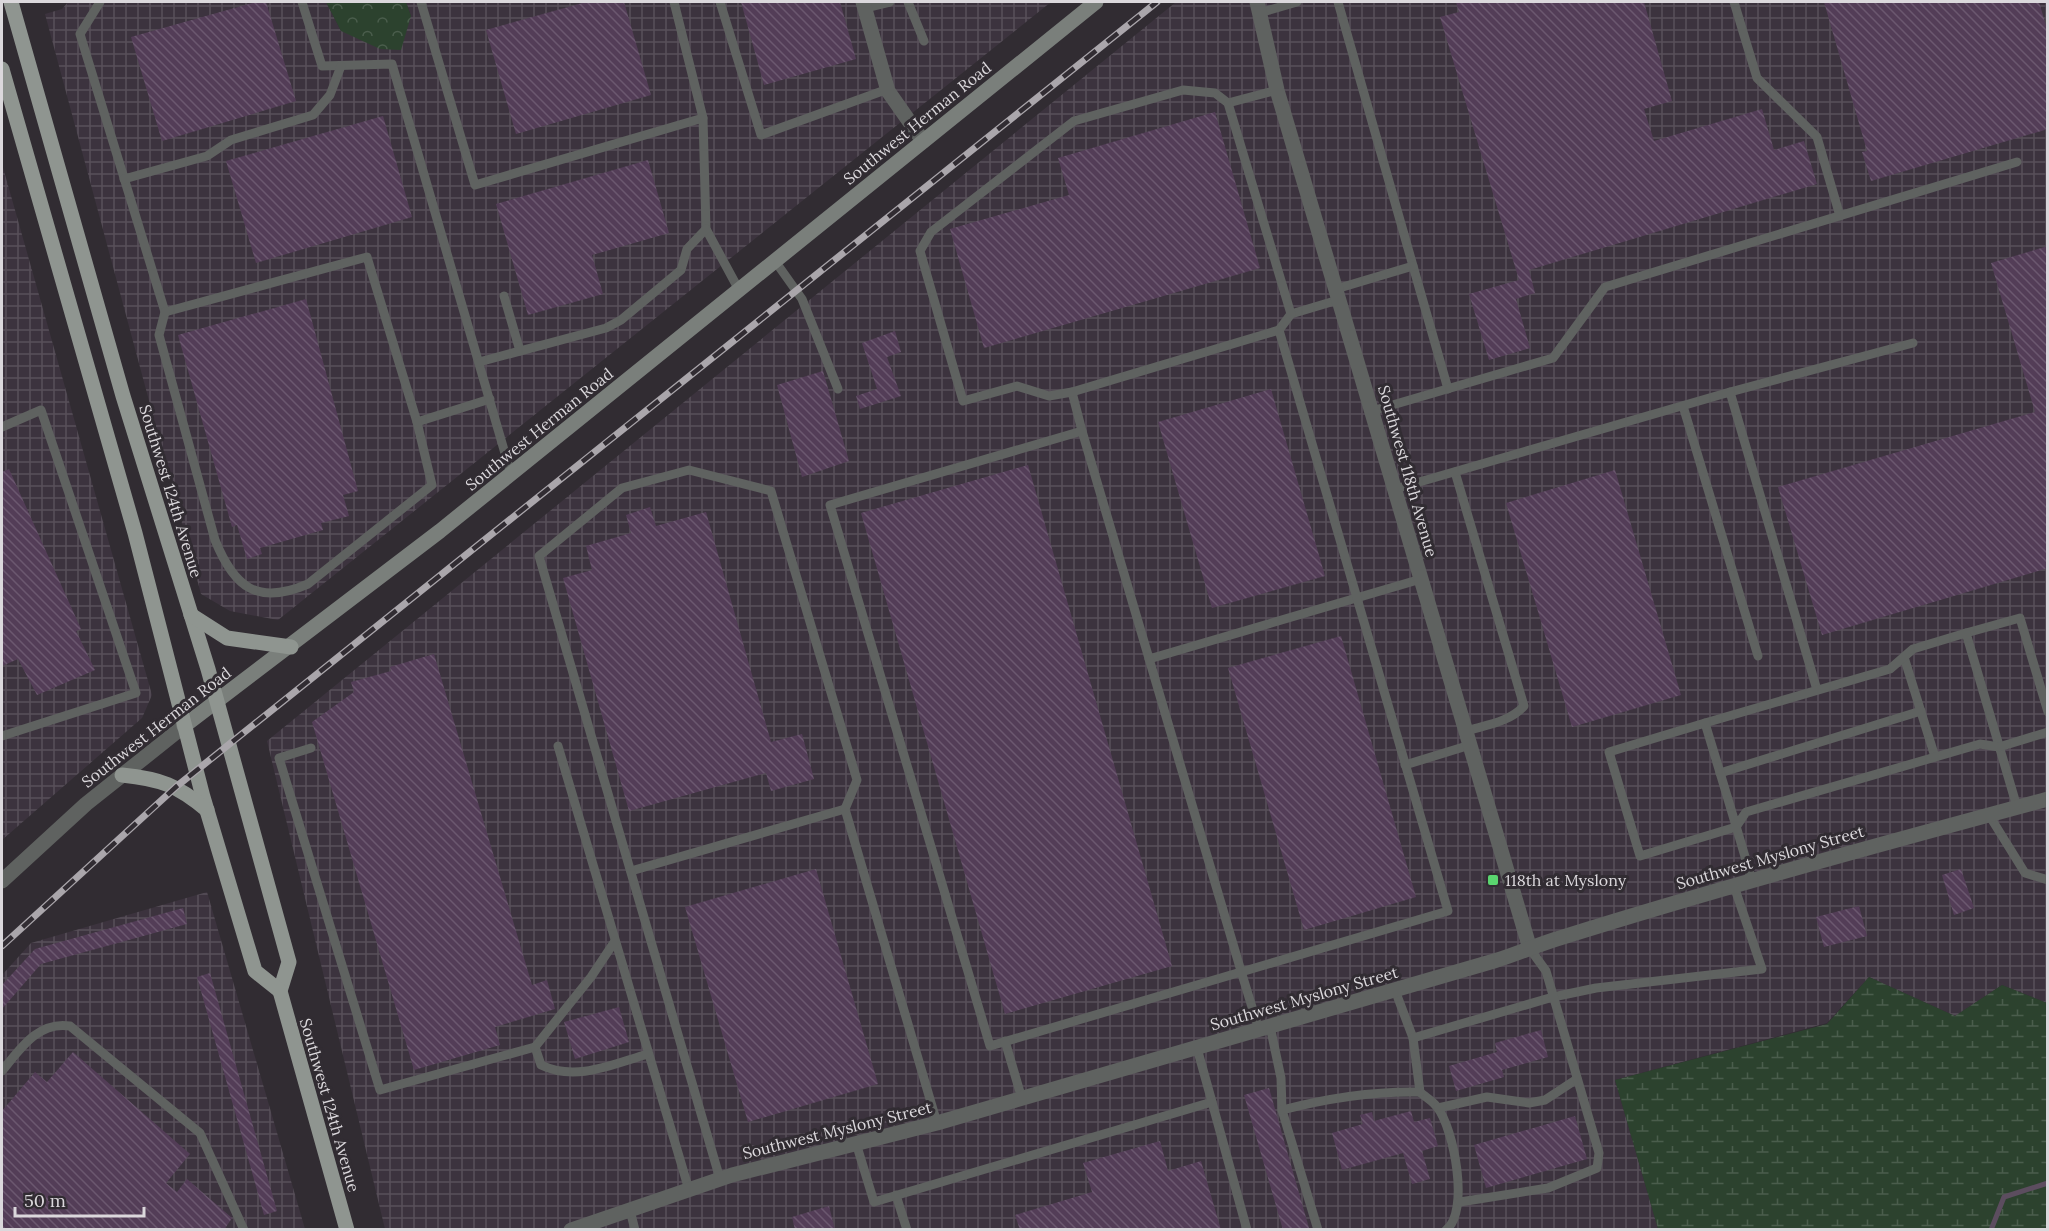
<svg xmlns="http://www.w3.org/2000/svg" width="2049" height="1231" viewBox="0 0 2049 1231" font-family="Lora,serif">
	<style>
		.industrial { fill: url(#industrial-grid) }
		.forest { fill: url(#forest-crowns) }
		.wetland { fill: url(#wetland-marsh) }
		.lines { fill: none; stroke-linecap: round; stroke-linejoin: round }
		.stream { stroke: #5c4d5f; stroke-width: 5 }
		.building { fill: url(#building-back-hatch) }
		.service { stroke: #5f6260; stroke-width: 9 }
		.minor { stroke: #5f6260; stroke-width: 15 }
		.tertiary { stroke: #5f6260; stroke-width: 15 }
		.secondary { stroke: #7a7f7b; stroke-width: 15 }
		.primary { stroke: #8f9590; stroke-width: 15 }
		.rail-casing { stroke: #aaa6ab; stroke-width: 7 }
		.rail { stroke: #312c32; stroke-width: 4.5; stroke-dasharray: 14; stroke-linecap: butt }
		.poi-dot { fill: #5ad56f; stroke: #312c32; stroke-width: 2 }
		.labels { text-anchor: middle; stroke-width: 6; stroke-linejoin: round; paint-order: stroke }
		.street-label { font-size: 16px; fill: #dbd8dc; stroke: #312c32 }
		.poi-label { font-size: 16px; fill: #dbd8dc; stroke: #312c32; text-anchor: start }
	</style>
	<defs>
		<pattern id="industrial-grid" width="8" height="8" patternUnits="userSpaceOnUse" patternTransform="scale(1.5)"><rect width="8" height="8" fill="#3c333e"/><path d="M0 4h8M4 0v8" fill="none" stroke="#585059"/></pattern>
		<pattern id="forest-crowns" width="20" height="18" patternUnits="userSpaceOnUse" patternTransform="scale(1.5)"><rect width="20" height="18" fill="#2c422e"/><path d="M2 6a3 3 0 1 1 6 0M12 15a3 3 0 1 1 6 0" fill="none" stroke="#4a5d4c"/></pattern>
		<pattern id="wetland-marsh" width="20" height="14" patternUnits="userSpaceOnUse" patternTransform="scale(1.5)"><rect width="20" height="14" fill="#2c422e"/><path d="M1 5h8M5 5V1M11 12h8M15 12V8" fill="none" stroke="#4a5d4c"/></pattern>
		<pattern id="building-back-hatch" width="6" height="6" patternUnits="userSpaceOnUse" patternTransform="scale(1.5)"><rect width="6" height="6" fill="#533d57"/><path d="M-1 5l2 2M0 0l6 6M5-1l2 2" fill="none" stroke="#6b586f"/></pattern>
	</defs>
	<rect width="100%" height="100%" fill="#312c32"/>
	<g class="industrial">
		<polygon points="68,2 326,2 341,31 411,16 406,2 1051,2 278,620 230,611 201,594 45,14 62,9"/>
		<polygon points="1176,2 2047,2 2047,1003 2002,985 1955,1016 1869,977 1827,1023 1615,1080 1658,1229 385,1229 267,741"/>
		<polygon points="2,164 152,695 142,718 2,840"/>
		<polygon points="207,892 305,1229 2,1229 2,975 31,943"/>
	</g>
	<polygon class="forest" points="326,2 406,2 411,16 401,50 380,49 341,31"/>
	<polygon class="wetland" points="1869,977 1955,1016 2002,985 2047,1003 2047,1229 1658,1229 1615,1080 1827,1024"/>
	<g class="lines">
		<polyline class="stream" points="1991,1230 2004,1197 2048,1183"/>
	</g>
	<g class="building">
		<polygon points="256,2 266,2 296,101 162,141 131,37"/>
		<polygon points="586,2 624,2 651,95 516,134 486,30"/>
		<polygon points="741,2 840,2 856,59 764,85"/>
		<polygon points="1456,2 1644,2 1672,101 1644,109 1654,141 1762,109 1774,150 1804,141 1817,184 1529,270 1535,293 1516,299 1530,348 1489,360 1469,294 1519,280 1440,17 1459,12"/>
		<polygon points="1824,2 2039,2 2048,32 2048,129 1871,181 1862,152 1867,151"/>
		<polygon points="1215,112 1260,268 984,348 950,229 1069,195 1058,158"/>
		<polygon points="383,116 412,217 256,263 226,161"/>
		<polygon points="648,160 669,233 592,255 603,294 528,315 496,204"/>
		<polygon points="2048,246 2048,568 1822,635 1778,487 2035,412 1991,263"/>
		<polygon points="306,299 358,491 343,495 349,516 321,523 323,530 260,548 262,554 247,559 237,525 232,527 178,335"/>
		<polygon points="895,331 901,352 887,357 901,396 860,409 856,396 877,389 862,343"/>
		<polygon points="823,371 849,461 802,477 777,385"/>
		<polygon points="1271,389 1325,576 1212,608 1158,422"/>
		<polygon points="1028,465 1172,966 1005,1014 861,513"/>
		<polygon points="9,469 81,629 76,631 95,670 37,695 18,659 2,666 2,472"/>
		<polygon points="1615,470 1681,695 1572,727 1506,503"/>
		<polygon points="650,507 656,526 706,512 771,742 802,734 814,779 771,791 766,773 629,811 563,578 592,570 586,546 631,533 626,515"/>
		<polygon points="1341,636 1416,897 1304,930 1228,668"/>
		<polygon points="434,654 532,985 547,980 555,1009 495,1027 500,1045 414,1070 312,722 354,692 351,682 391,671 390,667"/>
		<polygon points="816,869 878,1084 748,1122 685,907"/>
		<polygon points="1961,869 1974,908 1954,915 1942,875"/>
		<polygon points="1859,906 1867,936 1824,947 1816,917"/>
		<polygon points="183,908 187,924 41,964 2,1009 2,985 35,949"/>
		<polygon points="210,973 277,1211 264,1215 197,977"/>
		<polygon points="619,1007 629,1042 575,1059 564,1022"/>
		<polygon points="1541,1030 1548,1057 1502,1070 1504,1077 1456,1091 1449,1066 1497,1052 1495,1043"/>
		<polygon points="73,1052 190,1154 166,1183 177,1192 187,1179 232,1218 224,1230 2,1230 2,1111 35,1072 47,1082"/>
		<polygon points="1269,1088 1309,1228 1304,1230 1283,1230 1244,1095"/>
		<polygon points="1411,1111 1414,1122 1430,1118 1438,1146 1422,1151 1430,1179 1412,1184 1403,1153 1342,1170 1332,1133 1363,1124 1360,1115 1372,1112 1374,1121"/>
		<polygon points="1575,1116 1587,1159 1486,1188 1474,1145"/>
		<polygon points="1160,1141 1168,1171 1201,1161 1221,1230 1020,1230 1015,1215 1092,1192 1083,1163"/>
		<polygon points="829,1206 835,1230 795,1230 792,1217"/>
	</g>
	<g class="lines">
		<g class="service">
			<polyline points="100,2 80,34 165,312 367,257 417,422 490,399"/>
			<polyline points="302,2 322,66 392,64 511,474"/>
			<polyline points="421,2 475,185 703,118"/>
			<polyline points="674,2 703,118 706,229 739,290"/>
			<polyline points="720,2 761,135 888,89"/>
			<polyline points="908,2 924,41"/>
			<polyline points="1338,2 1448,389"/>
			<polyline points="1734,2 1757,78 1817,137 1840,216"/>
			<polyline points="865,8 890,2"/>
			<polyline points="1259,13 1297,2"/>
			<polyline points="1228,103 1277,90"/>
			<polyline points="124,179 207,156 231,140 313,115 330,95 341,66"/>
			<polyline points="775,261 802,299 838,389"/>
			<polyline points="1336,289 1413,266"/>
			<polyline points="504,296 520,351"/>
			<path d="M165,312L159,335L215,540C234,587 257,606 308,584L432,485L417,422"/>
			<polyline points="1279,330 1291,314 1338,300"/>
			<polyline points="479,362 606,328 621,320 681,270 687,249 706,229"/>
			<polyline points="1072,392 1082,431"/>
			<polyline points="1730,392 1913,343"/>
			<polyline points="1683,406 1758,656"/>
			<polyline points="1372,411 1553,358 1605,287 2017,162"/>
			<polyline points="2,427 41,410 136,693 2,736"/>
			<path d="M1455,472L1524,706C1510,722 1486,725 1466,731"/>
			<polyline points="1395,489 1730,392 1817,690"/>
			<polyline points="1966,633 2020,618 2048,712"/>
			<polyline points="1904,657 1935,757"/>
			<polyline points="1149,659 1421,579"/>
			<polyline points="1705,723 1890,669 1913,649 1966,633 2017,807"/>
			<polyline points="558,746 689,1190"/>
			<path d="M311,748L279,758L380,1090L535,1047L541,1065C576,1082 613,1064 648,1054"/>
			<polyline points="1405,765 1470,745"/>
			<polyline points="1720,773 1921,711"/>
			<polyline points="1989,815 2025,873 2048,880"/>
			<polyline points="631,871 845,809"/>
			<path d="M1752,881C1737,828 1721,776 1705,723L1609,752L1640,856L1736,827L1746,812L1980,744L1999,747L2048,732"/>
			<path d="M1395,990L1413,1038L1420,1092C1425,1097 1433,1101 1437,1107C1454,1128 1470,1212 1446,1230"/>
			<polyline points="1270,1026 1281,1078 1282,1110 1318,1230"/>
			<polyline points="1259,1030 1241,971 1082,431 830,505 990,1046 1448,911 1279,330 1072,392 1049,396 1017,386 963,401 920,251 931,232 1074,121 1183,90 1215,93 1228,103 1291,314"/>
			<polyline points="1413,1038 1553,997 1596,988 1762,969 1734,886"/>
			<polyline points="1005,1041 1022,1099"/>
			<polyline points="535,1047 591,977 615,941"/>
			<path d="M2,1071C20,1049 38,1021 70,1026L200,1133L244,1230"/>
			<polyline points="1212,1102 1247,1230"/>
			<polyline points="1438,1108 1487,1097 1529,1103 1545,1100 1577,1079"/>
			<path d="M1282,1110C1328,1098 1372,1091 1420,1092"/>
			<polyline points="856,1143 874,1202 1212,1102 1197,1048"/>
			<polyline points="720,1179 539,556 622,488 689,470 771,491 857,780 845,809 937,1123"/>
			<polyline points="896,1195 907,1230"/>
			<polyline points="1460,1202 1548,1188 1597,1168 1599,1153 1546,971 1530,949"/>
			<polyline points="630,1210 635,1230"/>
		</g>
		<polyline class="minor" points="863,2 888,91 923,141"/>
		<g class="tertiary">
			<polyline points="1257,2 1277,90 1530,949"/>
			<polyline points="2,881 86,804 184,726"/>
			<path d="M571,1230L732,1175L937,1123L1494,961C1517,954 1539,944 1563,937C1723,887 1885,843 2048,799"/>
		</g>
		<polyline class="secondary" points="184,726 440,531 1096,2"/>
		<g class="primary">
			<polyline points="11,2 123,396 208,669 289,962 280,991 347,1230"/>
			<polyline points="2,69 135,533 203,797 255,971 280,991"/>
			<polyline points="191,615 227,638 291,647"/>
			<path d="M122,775C161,779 177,785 207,810"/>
		</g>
		<defs>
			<polyline id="rail" points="2,946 177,786 1157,2"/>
		</defs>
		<use href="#rail" class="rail-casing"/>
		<use href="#rail" class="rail"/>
	</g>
	<rect class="poi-dot" x="1487" y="874" width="12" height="12" rx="3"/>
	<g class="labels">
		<g class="street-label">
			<text transform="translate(917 123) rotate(-39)" y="6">Southwest Herman Road</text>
			<text transform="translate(539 429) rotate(-39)" y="6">Southwest Herman Road</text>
			<text transform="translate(1408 471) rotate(74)" y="6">Southwest 118th Avenue</text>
			<text transform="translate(171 491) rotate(73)" y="6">Southwest 124th Avenue</text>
			<text transform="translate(156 727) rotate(-38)" y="6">Southwest Herman Road</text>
			<text transform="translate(1770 857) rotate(-16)" y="6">Southwest Myslony Street</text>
			<text transform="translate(1304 998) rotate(-16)" y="6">Southwest Myslony Street</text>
			<text transform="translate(330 1105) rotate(74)" y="6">Southwest 124th Avenue</text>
			<text transform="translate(837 1130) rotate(-14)" y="6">Southwest Myslony Street</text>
		</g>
		<g class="poi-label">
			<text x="1505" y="886">118th at Myslony</text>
		</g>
	</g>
	<rect width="2049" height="1231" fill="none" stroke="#dbd8dc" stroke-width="6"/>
	<path d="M15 1207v9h129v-9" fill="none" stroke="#dbd8dc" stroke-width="3"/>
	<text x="24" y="1207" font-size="18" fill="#dbd8dc" stroke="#312c32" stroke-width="4.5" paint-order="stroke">50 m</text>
</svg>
